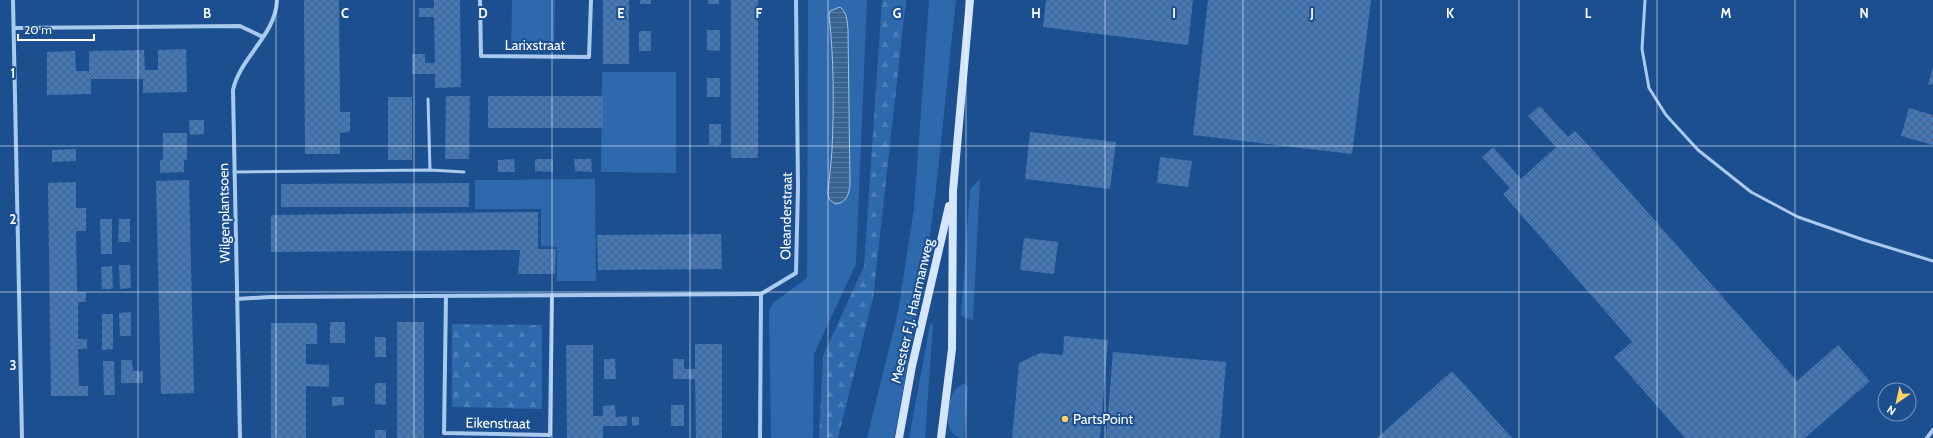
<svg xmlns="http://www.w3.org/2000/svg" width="1933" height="438" viewBox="0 0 1933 438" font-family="Cabin,sans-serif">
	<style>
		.green { fill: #2e69ad; fill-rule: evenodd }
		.forest { fill: url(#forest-firs) }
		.water { fill: url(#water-rules); stroke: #9cc4f0 }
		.building { fill: url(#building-cross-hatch) }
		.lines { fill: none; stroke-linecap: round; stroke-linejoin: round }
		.service { stroke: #a9c9ee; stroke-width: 3 }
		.minor { stroke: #a9c9ee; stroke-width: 4 }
		.secondary { stroke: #d6e6fa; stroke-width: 8 }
		.grid { fill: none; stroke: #fff; stroke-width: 1; stroke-opacity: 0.55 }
		.poi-dot { fill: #ffd166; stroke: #1b4f8f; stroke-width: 1.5 }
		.labels { text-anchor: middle; stroke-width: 4; stroke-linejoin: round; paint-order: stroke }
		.street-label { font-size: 14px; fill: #fff; stroke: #1b4f8f }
		.poi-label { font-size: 14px; fill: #fff; stroke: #1b4f8f; text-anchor: start }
		.grid-label { font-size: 13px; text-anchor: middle; font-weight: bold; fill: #fff; stroke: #1b4f8f; stroke-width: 4; stroke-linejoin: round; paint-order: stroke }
	</style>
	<defs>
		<pattern id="forest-firs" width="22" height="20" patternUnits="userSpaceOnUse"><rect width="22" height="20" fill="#2e69ad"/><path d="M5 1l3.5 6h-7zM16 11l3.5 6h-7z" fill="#4d80b9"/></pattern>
		<pattern id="water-rules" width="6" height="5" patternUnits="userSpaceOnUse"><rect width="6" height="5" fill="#3c6290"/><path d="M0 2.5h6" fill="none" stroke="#597aa1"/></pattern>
		<pattern id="building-cross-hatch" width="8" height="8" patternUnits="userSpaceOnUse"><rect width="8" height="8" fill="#4478b7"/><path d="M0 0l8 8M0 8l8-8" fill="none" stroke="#486282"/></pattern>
	</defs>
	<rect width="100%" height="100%" fill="#1b4f8f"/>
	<g class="green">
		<polygon points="512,0 555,0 554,52 511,52"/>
		<path d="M808,0H867L856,264L814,354L813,438H771L769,311L773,303L807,278ZM844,10L848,29L850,184L829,177C835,124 835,68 829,15Z"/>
		<polygon points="929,0 956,0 936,189 926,264 894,438 867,438 898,312 914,208"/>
		<polygon points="602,72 676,72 676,173 601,172"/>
		<polygon points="595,179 596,281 557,281 557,247 541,246 541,209 475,209 475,180"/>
		<polygon points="980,179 973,321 961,315 970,189"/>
		<polygon points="933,323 925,438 909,438 930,325"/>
		<path d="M964,383L968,388L964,438C942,438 946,405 954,391C956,388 961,386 964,383Z"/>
	</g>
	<g class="forest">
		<polygon points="882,0 906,0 873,298 838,438 819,438 823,356 864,266"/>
		<polygon points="452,324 542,325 542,409 452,407"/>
	</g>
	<path class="water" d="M840,7C847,12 847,21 848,29L850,184C849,194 847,203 835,204L829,199L828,193C829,179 831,165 832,150C834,106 834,59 829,15L830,11Z"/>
	<g class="building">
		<polygon points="304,0 339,0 340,112 350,112 350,132 340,133 340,154 305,154"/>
		<polygon points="434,0 460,0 461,87 435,88 435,74 412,74 412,54 425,54 425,63 435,63 434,17 419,17 419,8 434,8"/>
		<rect x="603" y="0" width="26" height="64"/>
		<rect x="640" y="0" width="11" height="4"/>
		<rect x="708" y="0" width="11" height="4"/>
		<rect x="731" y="0" width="27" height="158"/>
		<polygon points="1046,0 1193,0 1188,45 1043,27"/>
		<polygon points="1208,0 1371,0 1352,154 1193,135"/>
		<polygon points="707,30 720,30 720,51 707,50"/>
		<rect x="639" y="31" width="12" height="20"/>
		<polygon points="186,49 187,92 143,93 143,79 91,79 91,94 47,95 47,52 75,51 76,71 89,71 89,51 144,50 145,70 158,70 158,50"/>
		<polygon points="1933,68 1933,85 1928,84"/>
		<rect x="707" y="78" width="13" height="19"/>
		<polygon points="446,96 470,96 469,159 445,159"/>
		<rect x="488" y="96" width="115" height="32"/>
		<rect x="388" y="97" width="24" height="63"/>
		<polygon points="1540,106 1568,137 1575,131 1589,146 1797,381 1838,345 1870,381 1805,438 1685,438 1614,357 1632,342 1503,194 1510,188 1482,157 1493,147 1521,179 1556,147 1528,116"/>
		<polygon points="1909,108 1933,115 1933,145 1901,136"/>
		<polygon points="189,120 204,120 204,134 190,135"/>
		<rect x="709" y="124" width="12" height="21"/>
		<polygon points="1030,132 1116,142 1110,189 1025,179"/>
		<polygon points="163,133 187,133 187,160 184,160 184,172 160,173 160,160 163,160"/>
		<polygon points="76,149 76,161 52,162 52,150"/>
		<polygon points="1160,157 1192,161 1188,187 1157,183"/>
		<polygon points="514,159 515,172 498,172 498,160"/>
		<polygon points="535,159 553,159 553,172 535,171"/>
		<polygon points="574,159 591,159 592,172 575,171"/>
		<polygon points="189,180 194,393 161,394 156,181"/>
		<polygon points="76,182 76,208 86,208 86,231 76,231 77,292 86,292 86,302 78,302 78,339 87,339 87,349 78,349 79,386 88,386 88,396 51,396 48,183"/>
		<polygon points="469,183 469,207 281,207 281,184"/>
		<polygon points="538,212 538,249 556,249 555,274 518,274 520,250 271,252 271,215"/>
		<polygon points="100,219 112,219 112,254 101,254"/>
		<polygon points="119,219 130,219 130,242 118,242"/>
		<polygon points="721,234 722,269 598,270 597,235"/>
		<polygon points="1024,238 1058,242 1054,274 1020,270"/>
		<polygon points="119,265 130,265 131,288 120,289"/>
		<polygon points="112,266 113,289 102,289 101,267"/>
		<polygon points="131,312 131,336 120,336 119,313"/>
		<polygon points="102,314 113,314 113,349 102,350"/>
		<rect x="330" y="322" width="15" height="21"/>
		<rect x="397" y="322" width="27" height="116"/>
		<polygon points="271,323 317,323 317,344 306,344 306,364 329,365 329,387 306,386 306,438 271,438"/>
		<polygon points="1064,336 1108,340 1100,438 1012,438 1019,363 1040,353 1063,355"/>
		<rect x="375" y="337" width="11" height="20"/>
		<polygon points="695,344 722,344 722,438 696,438 695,379 673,379 673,359 684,359 684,369 695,369"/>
		<polygon points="566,345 593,345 593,416 603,416 603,406 615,405 616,417 627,416 627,426 603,426 603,438 567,438"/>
		<polygon points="1113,352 1226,362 1220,438 1106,438"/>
		<polygon points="604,359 615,359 616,379 604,379"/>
		<polygon points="121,360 132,360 133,371 143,371 143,383 121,383"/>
		<polygon points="103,361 114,361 115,395 104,395"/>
		<polygon points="1452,371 1512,438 1377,438"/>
		<polygon points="375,383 386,383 386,405 375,404"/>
		<polygon points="332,397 344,397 344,405 332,406"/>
		<rect x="671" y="405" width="13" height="21"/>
		<polygon points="632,417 639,417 639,425 632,426"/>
		<rect x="375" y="430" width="11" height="8"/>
	</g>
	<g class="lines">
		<g class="service">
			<polyline points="1645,0 1642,49 1649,88 1666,115 1698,150 1751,192 1798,217 1864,240 1933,261"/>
			<polyline points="428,99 430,170"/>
			<polyline points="234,172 430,170 464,172"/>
		</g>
		<g class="minor">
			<polyline points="13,0 22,438"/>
			<polyline points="480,0 481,56 589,57 591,0"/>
			<polyline points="14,28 240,26 263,37"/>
			<polyline points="761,294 796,273 798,187 796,0"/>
			<polyline points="446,296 444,433 550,435 552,295"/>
			<polyline points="237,299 270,297 761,294"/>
			<path d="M240,438L233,90C240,57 276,35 277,0"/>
			<polyline points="760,438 761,294"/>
			<polyline points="1927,438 1933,430"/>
		</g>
		<g class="secondary">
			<polyline points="899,438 912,366 949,206"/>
			<polyline points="941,438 952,349 953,191 970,0"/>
		</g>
	</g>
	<path class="grid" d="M138,0V438M276,0V438M414,0V438M552,0V438M690,0V438M828,0V438M966,0V438M1105,0V438M1243,0V438M1381,0V438M1519,0V438M1657,0V438M1795,0V438M0,146H1933M0,292H1933"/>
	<circle class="poi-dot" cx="1065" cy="419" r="4"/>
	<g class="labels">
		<g class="street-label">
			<text x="535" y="50">Larixstraat</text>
			<text transform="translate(224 213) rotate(-91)" y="5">Wilgenplantsoen</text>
			<text transform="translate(786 216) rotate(-89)" y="5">Oleanderstraat</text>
			<text transform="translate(912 311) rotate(-77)" y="5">Meester F.J. Haarmanweg</text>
			<text transform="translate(498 423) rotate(1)" y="5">Eikenstraat</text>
		</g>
		<g class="poi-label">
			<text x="1073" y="424">PartsPoint</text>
		</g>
	</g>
	<g class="grid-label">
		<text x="207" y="18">B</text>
		<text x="345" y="18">C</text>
		<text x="483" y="18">D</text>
		<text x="621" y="18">E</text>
		<text x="759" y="18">F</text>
		<text x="897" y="18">G</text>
		<text x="1036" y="18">H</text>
		<text x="1174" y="18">I</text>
		<text x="1312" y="18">J</text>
		<text x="1450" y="18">K</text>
		<text x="1588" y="18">L</text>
		<text x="1726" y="18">M</text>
		<text x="1864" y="18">N</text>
		<text x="13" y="78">1</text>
		<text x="13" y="224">2</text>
		<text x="13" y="370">3</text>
	</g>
	<g transform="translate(1897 402) rotate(214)"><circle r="19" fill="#1b4f8f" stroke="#7695bc"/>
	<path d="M0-3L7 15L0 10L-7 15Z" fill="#ffd166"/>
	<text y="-6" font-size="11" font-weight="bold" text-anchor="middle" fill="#ffffff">N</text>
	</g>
	<path d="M18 34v6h76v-6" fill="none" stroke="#ffffff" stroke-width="2"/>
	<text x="24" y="34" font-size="12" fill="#ffffff" stroke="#1b4f8f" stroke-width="3" paint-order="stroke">20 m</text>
</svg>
